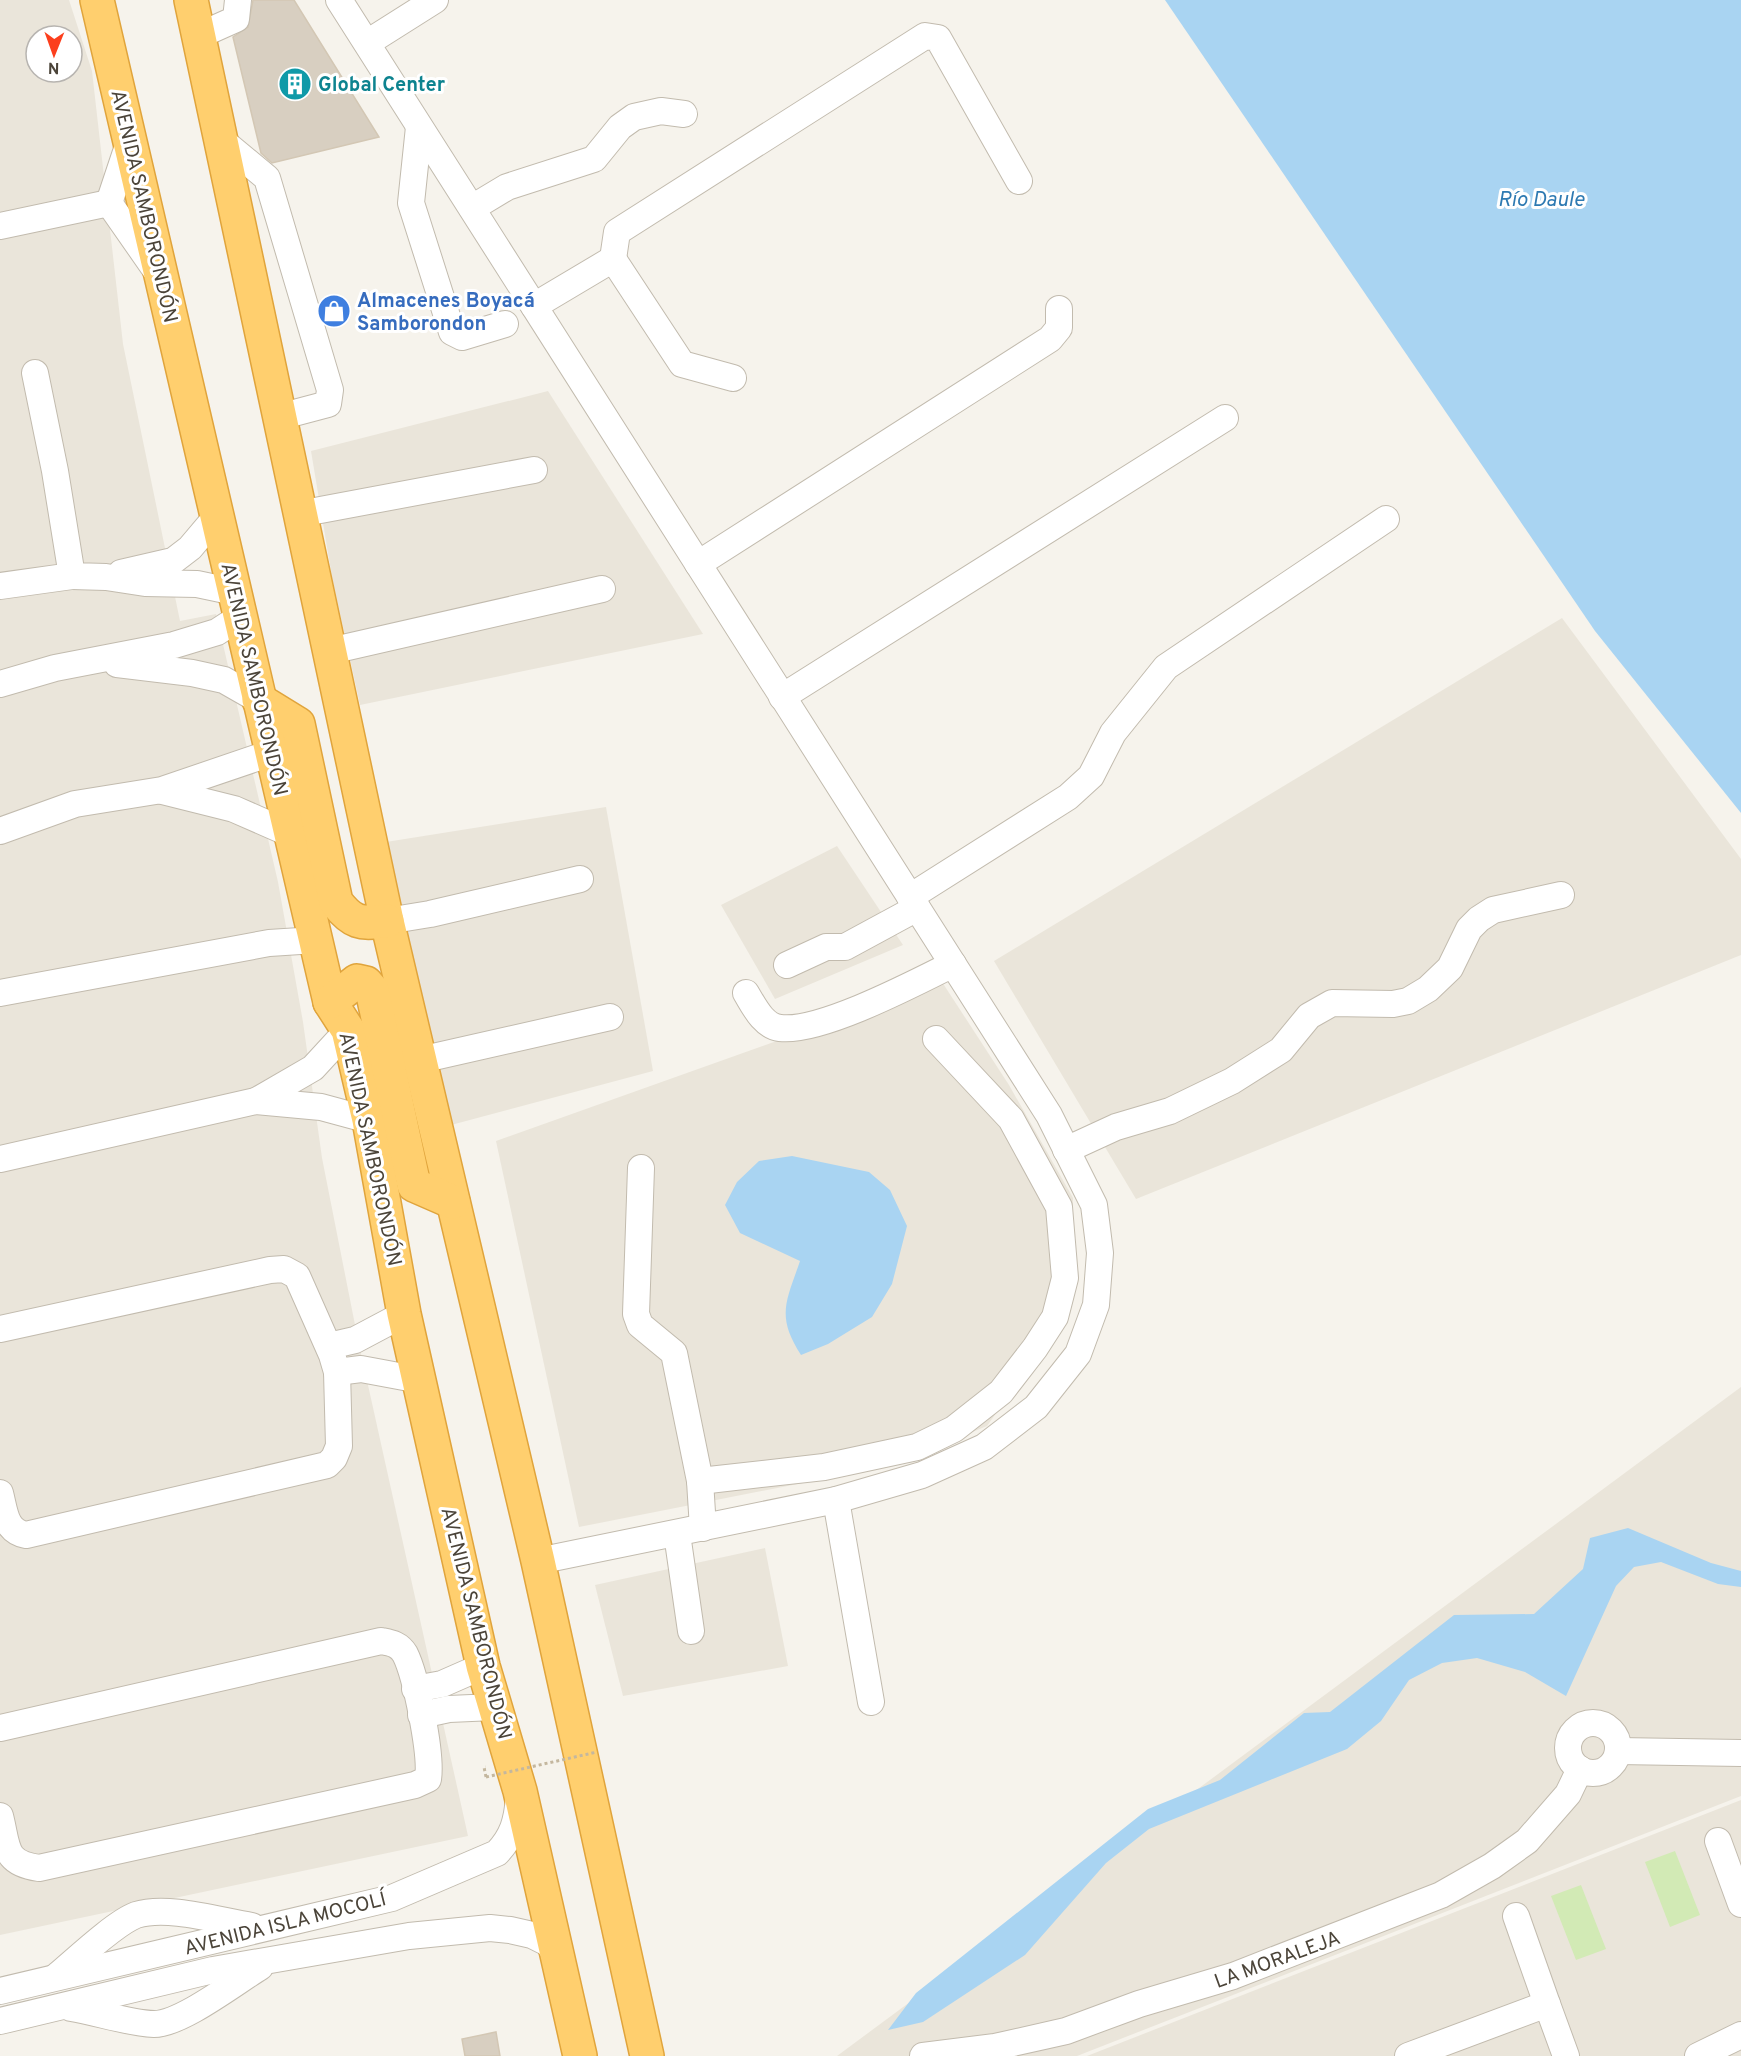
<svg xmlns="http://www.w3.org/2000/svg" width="1741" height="2056" viewBox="0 0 1741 2056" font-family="Overpass,sans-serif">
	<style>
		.residential { fill: #eae5da; fill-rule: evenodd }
		.green { fill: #d2eab5 }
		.water { fill: #a9d4f2 }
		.building { fill: #d8cfc1; stroke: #d3c7b4; stroke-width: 1.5 }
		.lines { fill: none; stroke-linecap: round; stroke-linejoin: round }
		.minor-casing { stroke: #c2bbae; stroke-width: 28 }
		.highway-casing { stroke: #e0a43c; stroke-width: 36 }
		.path { stroke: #c4b79f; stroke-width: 3; stroke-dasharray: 3 3; stroke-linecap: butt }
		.minor { stroke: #fff; stroke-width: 26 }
		.highway { stroke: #ffcf6e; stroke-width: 33 }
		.path-bridge { stroke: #c4b79f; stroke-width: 3; stroke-dasharray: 3 3; stroke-linecap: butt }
		.labels { text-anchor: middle; stroke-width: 6; stroke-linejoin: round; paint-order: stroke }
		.culture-label { font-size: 20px; font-weight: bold; fill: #0d838f; stroke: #fff; text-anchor: start }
		.street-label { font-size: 20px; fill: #4b4439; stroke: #fff }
		.shop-label { font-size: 20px; font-weight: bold; fill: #366cbe; stroke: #fff; text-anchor: start }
		.water-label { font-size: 21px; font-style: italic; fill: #2e7ab2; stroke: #fff }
	</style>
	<rect width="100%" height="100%" fill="#f6f3ec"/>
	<g class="residential">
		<path d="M0,0H69L92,71L123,344L180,621L216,614L278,882L303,1022L322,1158L358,1340L468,1836L0,1935ZM36,36H72V72H36Z"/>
		<polygon points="548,391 703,634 360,705 332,577 311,451"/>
		<polygon points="1562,618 1741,859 1741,955 1136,1199 994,961"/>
		<polygon points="606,807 653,1071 451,1125 386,842"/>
		<polygon points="837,846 903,945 775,999 721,905"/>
		<polygon points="942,982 1009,1085 1073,1198 1071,1308 987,1426 889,1466 579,1527 496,1141"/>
		<polygon points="1741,1387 1741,1796 1077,2056 837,2056"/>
		<polygon points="765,1548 788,1666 623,1696 595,1585"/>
		<polygon points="1741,1800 1741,2056 1087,2056"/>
	</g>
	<g class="green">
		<polygon points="1675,1851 1700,1915 1670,1927 1645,1862"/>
		<polygon points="1581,1885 1606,1949 1576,1960 1551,1896"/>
	</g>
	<g class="water">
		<polygon points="1165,0 1741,0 1741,813 1595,631"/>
		<path d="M792,1156L869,1172L890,1190L907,1226L892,1284L872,1317L828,1344L801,1355C776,1316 786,1302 800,1261L740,1233L725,1205L737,1182L759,1161Z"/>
		<polygon points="1628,1528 1711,1563 1741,1571 1741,1587 1718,1584 1661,1562 1634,1567 1616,1586 1566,1696 1525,1672 1477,1658 1442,1663 1409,1680 1381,1721 1347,1749 1149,1829 1106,1863 1025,1955 923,2022 888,2030 916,1993 1148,1809 1220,1780 1304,1713 1330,1712 1454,1615 1534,1614 1583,1569 1590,1538"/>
	</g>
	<g class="building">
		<polygon points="253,0 294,0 379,137 272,163 261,153 233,37 248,27"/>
		<polygon points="496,2032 500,2056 465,2056 462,2039"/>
	</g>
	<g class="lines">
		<defs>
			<g id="minor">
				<polyline points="339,0 1049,1115 1094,1205 1100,1253 1096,1305 1078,1354 1036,1407 984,1447 922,1475 836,1500 538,1561"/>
				<polyline points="198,36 236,19 238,0"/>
				<polyline points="367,43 435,0"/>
				<polyline points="419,127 411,203 452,332 462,337 505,324"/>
				<polyline points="220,139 267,178 330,390 328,404 279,417"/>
				<polyline points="109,203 155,269"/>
				<polyline points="109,203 130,140"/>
				<polyline points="472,208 507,187 594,159 620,127 634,117 661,111 684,114"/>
				<polyline points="0,226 109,203"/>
				<polyline points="613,259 617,232 925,36 938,38 1019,181"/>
				<polyline points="534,306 613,259 682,364 733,378"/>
				<polyline points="35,373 55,471 72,576 106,577 145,583 197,584 235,592"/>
				<polyline points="299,514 534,470"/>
				<polyline points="698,564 1050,339 1059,328 1059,309"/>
				<polyline points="121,573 173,561 190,548 217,516"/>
				<polyline points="0,586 72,576"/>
				<polyline points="330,651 602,589"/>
				<polyline points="117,664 192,673 224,680 259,700"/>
				<polyline points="0,684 55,668 174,645 217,632 240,617"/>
				<polyline points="782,697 1225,418"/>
				<polyline points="162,791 234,809 291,834"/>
				<polyline points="0,831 75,804 162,790 271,753"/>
				<polyline points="910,897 1068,797 1091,776 1113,733 1166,667 1386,519"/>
				<polyline points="387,921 430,914 580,879"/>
				<polyline points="787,965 826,947 845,947 917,908"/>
				<polyline points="0,993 269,943 316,940"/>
				<path d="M746,993C754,1006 763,1026 780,1028C820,1033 915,983 953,964"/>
				<polyline points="420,1060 610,1017"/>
				<polyline points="256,1101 313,1068 348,1030"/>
				<polyline points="1066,1150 1116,1127 1170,1111 1232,1081 1281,1050 1309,1016 1332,1003 1393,1004 1408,1001 1428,989 1450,968 1469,929 1479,919 1493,910 1561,895"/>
				<polyline points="0,1159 256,1101 321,1107 369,1120"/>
				<polyline points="641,1168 636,1314 640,1325 674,1353 700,1481 703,1528"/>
				<path d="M0,1329L270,1270L284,1269L297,1276L332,1355L337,1372L339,1446L334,1458L327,1465L26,1535C5,1531 5,1512 0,1493"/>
				<polyline points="329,1346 355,1340 404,1314"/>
				<polyline points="337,1372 361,1369 420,1380"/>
				<polyline points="700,1481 824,1467 917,1447 954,1429 1001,1392 1035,1348 1055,1317 1065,1278 1059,1207 1011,1119 936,1039"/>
				<polyline points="836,1500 871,1702"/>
				<polyline points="677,1534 691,1631"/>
				<polyline points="415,1689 442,1684 483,1666"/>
				<polyline points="421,1715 449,1709 494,1707"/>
				<circle cx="1593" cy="1748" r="25"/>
				<path d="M0,1728L381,1641C391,1643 399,1644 405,1654C416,1676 432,1755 428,1779L415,1785L39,1868C3,1863 8,1847 0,1816"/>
				<polyline points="1618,1751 1741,1753"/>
				<polyline points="1718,1841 1741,1904"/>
				<polyline points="1516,1916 1547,2004"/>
				<path d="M58,1975C77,1959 115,1923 136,1915C168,1905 219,1921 252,1926"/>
				<path d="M0,1991L392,1898L497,1853C513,1836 517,1821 519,1798"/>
				<path d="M71,2008C97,2012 128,2023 154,2024C181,2024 234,1983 260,1967"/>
				<polyline points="0,2021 213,1970 409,1936 490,1928 510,1930 532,1935 548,1943 558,1958"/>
				<polyline points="923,2056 995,2047 1066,2031 1139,2004 1233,1976 1441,1895 1492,1866 1527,1841 1568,1794 1580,1769"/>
				<polyline points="1408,2056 1547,2004 1566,2056"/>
				<polyline points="1698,2056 1741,2035"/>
			</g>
			<g id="highway">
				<polyline points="97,0 330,1002 348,1030 369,1120 404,1314 483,1666 520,1791 580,2056"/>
				<polyline points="191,0 387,921 538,1561 647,2056"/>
				<path d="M259,700L298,724L336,902C354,925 361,923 387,921"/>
				<polyline points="330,1002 357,981 366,983 372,990 414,1185 453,1202"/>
			</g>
		</defs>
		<use href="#minor" class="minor-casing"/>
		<use href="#highway" class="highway-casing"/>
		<polyline class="path" points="486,1777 484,1767 486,1767"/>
		<use href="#minor" class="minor"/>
		<use href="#highway" class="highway"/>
		<polyline class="path-bridge" points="486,1777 597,1752"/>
	</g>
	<defs>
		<symbol id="building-disc" viewBox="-11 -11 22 22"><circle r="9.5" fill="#0f9aa8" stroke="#fff"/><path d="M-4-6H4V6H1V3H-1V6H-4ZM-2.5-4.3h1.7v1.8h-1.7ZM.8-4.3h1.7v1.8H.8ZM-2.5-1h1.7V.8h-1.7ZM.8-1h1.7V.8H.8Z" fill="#fff"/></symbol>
		<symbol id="shop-disc" viewBox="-11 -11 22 22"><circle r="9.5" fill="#3f7fe0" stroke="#fff"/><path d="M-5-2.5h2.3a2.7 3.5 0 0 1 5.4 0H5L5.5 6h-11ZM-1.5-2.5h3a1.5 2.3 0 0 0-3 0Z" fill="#fff"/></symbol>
	</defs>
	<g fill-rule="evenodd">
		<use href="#building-disc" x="276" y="65" width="38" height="38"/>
		<use href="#shop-disc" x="315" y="292" width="38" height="38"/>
	</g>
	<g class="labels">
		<g class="culture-label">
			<text x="318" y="91">Global Center</text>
		</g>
		<g class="street-label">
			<text transform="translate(145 206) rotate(77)" y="7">AVENIDA SAMBORONDÓN</text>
			<text transform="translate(255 679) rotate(77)" y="7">AVENIDA SAMBORONDÓN</text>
			<text transform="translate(371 1149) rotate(78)" y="7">AVENIDA SAMBORONDÓN</text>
			<text transform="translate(477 1623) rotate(76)" y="7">AVENIDA SAMBORONDÓN</text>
			<text transform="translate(285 1923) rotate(-14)" y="7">AVENIDA ISLA MOCOLÍ</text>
			<text transform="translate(1277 1959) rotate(-20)" y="7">LA MORALEJA</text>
		</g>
		<g class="shop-label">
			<text x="357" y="307">Almacenes Boyacá<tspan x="357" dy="23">Samborondon</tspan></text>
		</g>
		<g class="water-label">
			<text x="1541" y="206">Río Daule</text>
		</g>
	</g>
	<g transform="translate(54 54) rotate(181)"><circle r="28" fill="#ffffff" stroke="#b7b4b0" stroke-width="1.5"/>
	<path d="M0-4.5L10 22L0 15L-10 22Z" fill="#fc3f1d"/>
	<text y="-9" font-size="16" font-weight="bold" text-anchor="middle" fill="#4b4439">N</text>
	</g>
</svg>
